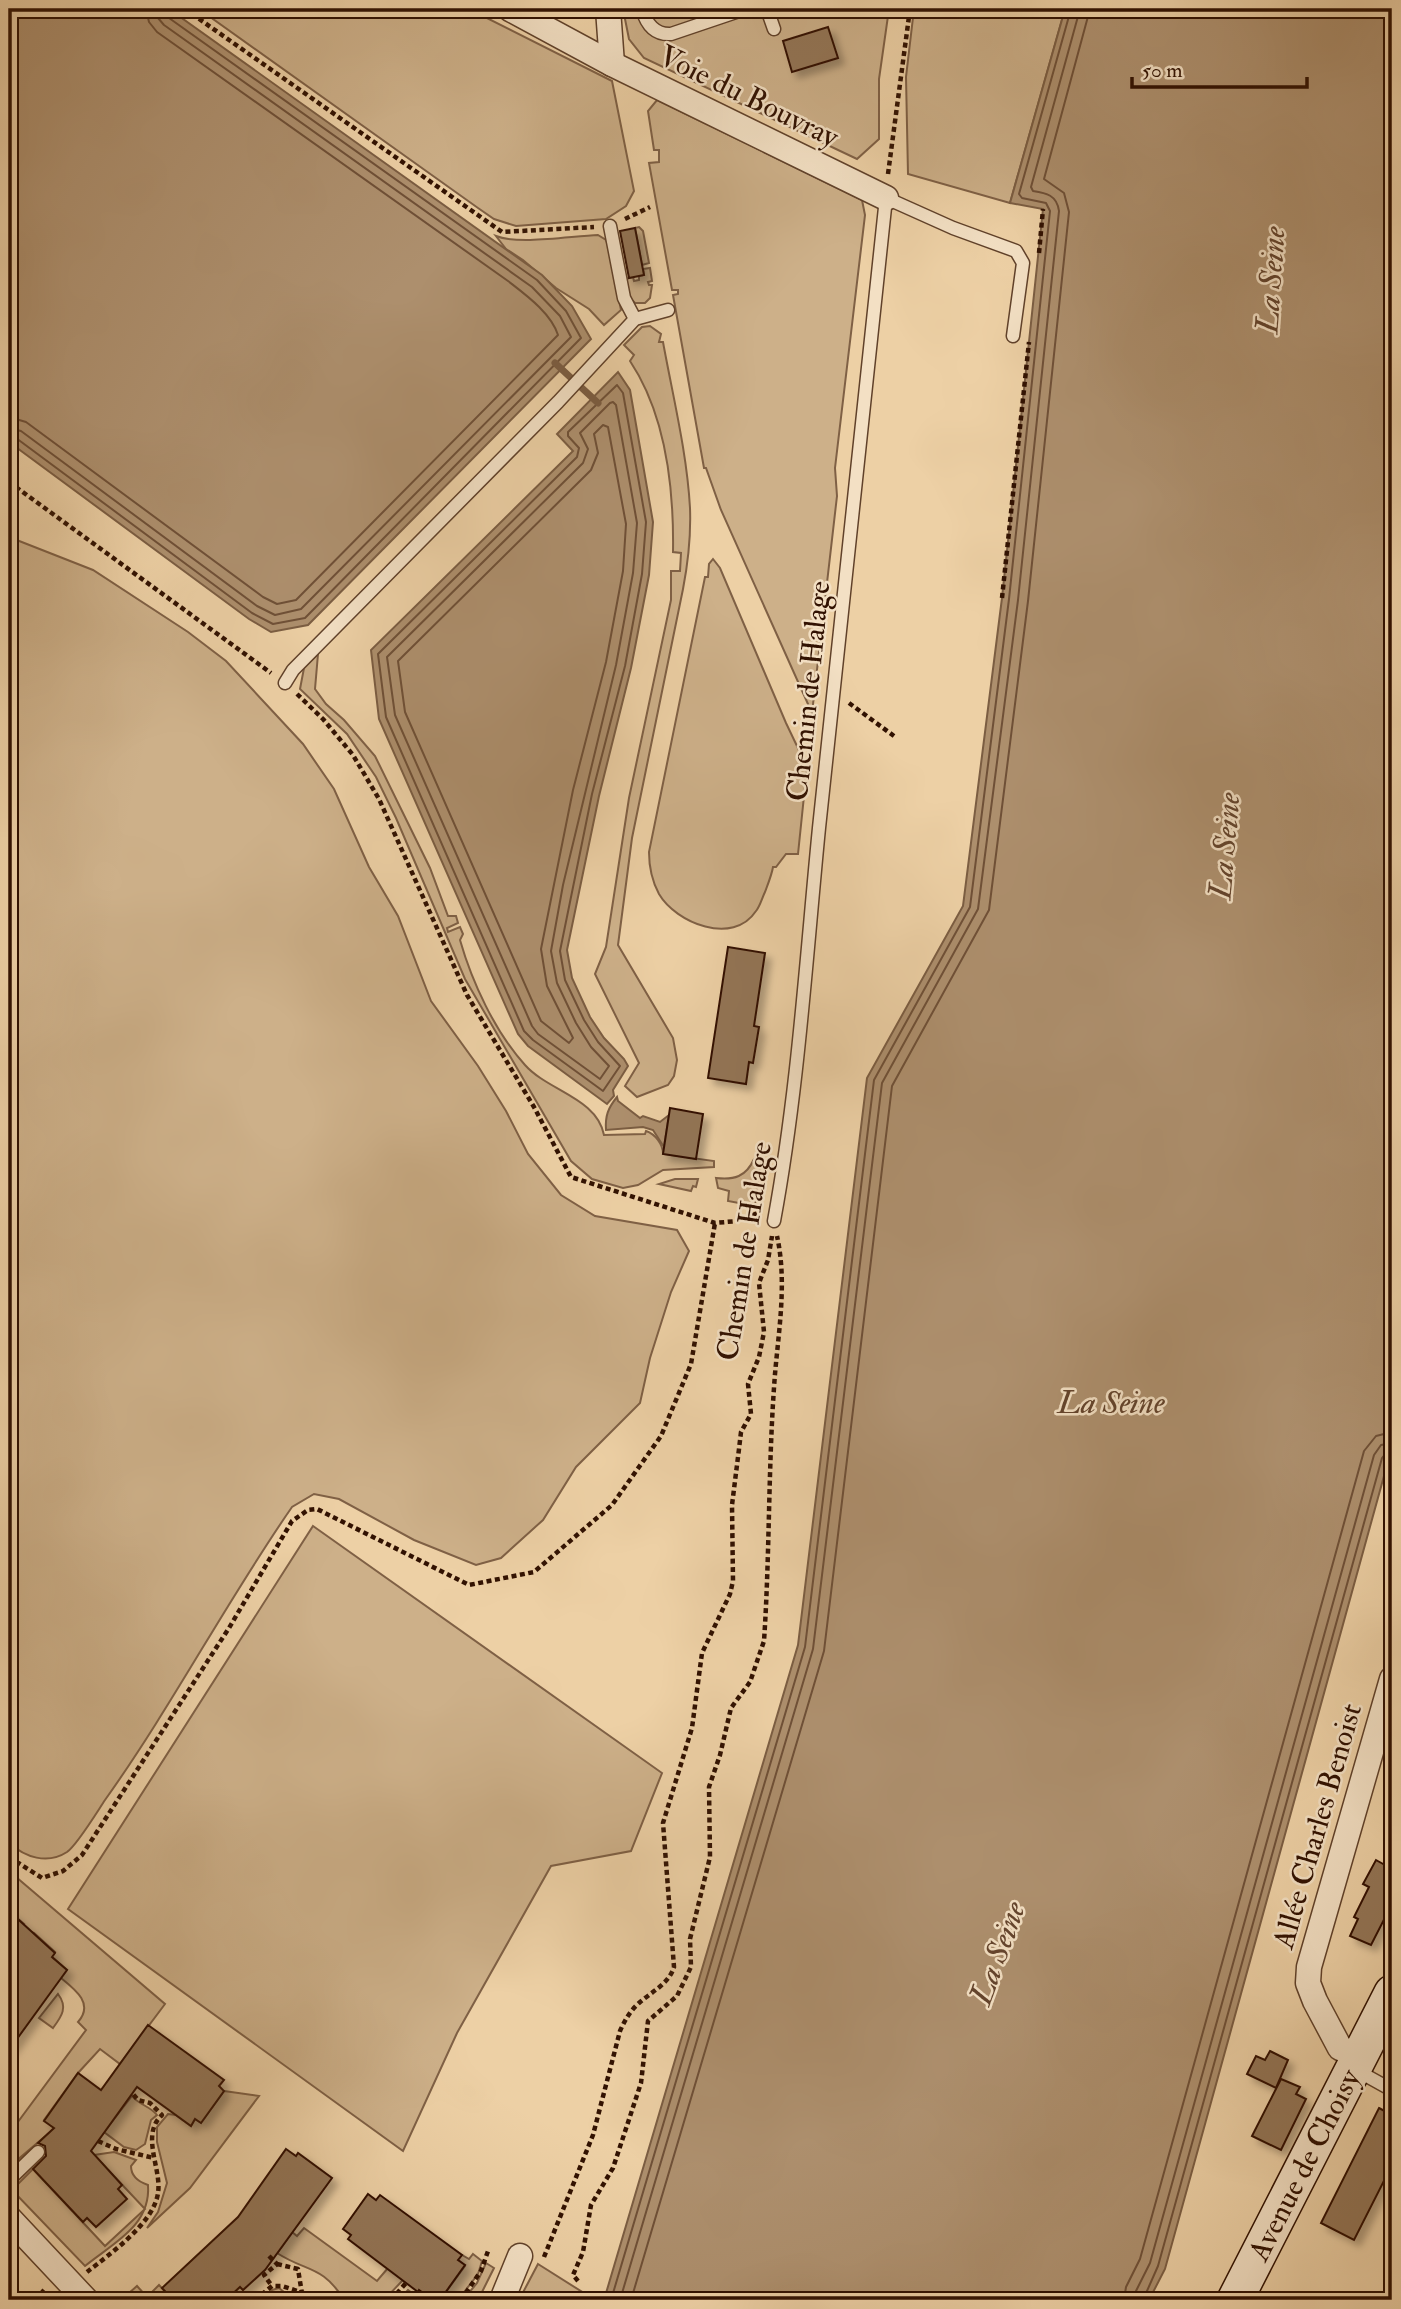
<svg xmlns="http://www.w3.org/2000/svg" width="1401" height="2309" viewBox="0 0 1401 2309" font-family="'IM FELL Double Pica',serif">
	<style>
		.green { fill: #cdb089; stroke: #7f6045; stroke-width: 2 }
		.water { fill: #ad8f6d; stroke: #7b5d42; stroke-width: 2 }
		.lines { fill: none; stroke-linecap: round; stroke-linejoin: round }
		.shore { stroke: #6f5037; stroke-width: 2 }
		.stream { stroke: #7b5d42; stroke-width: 7 }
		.building { fill: #937456; stroke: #311101; stroke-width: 2; filter: url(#shadow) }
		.lane-casing { stroke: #60412a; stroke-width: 15 }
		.street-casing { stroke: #60412a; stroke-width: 27 }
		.secondary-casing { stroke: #311101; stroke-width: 38 }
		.path { stroke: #311101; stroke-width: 4.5; stroke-dasharray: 5 3.5; stroke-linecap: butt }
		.lane { stroke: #f3e0c4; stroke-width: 12 }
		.street { stroke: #f3e0c4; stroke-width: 24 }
		.secondary { stroke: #f3e0c4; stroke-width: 35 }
		.labels { text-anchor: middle; stroke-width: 5; stroke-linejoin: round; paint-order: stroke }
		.street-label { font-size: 30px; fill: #311101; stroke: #f3e0c4 }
		.water-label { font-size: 32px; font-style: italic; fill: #63432c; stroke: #f3e0c4 }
	</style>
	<defs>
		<filter id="shadow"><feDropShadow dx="6" dy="6" stdDeviation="3.5" flood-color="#0004"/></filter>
	</defs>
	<rect width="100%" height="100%" fill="#edd0a5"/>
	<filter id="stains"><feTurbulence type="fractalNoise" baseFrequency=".00286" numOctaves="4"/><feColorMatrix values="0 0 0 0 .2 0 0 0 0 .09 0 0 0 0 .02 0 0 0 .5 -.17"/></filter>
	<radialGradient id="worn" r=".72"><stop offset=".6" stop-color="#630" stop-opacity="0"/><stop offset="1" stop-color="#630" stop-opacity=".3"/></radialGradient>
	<g class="green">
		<polygon points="199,9 469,9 612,81 634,191 626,206 606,219 516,226 494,219 478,208"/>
		<polygon points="623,9 889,9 879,79 879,139 857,159 644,58 629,39"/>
		<polygon points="914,9 1065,9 1010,203 908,174 906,77"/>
		<polygon points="657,100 862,200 865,215 835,468 837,496 812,713 721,510 706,468 704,468 673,295 678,294 678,290 672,290 649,163 659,162 659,150 654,150 648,111"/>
		<polygon points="639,227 643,231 649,263 642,265 635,228"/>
		<path d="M598,235L606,240L608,245L621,310L604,325L589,309L556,288L523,260L506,249L496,236C519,245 571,236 598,235Z"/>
		<polygon points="650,268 652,281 648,282 649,285 652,285 650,298 645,303 635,303 630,298 625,279 633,277 634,281 639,280 639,276 644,275 643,269"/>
		<path d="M650,326L661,334L659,342H663C673,397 687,453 690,508C691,535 688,563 683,589L632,838L618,945L673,1038L677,1060L674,1076L668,1085L637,1097L625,1086L639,1063L595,974L606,947L629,798L671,600V571H680L681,553L673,552C674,487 666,415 630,361L634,355L624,345L642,327Z"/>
		<path d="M9,537L93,570L188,632L226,661L303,744L334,789L369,867L398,916L431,1001L478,1066L506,1111L528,1154L561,1195L595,1216L677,1230L689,1251L671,1292L650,1358L640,1403L576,1467L543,1520L501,1558L476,1565L414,1540L339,1499L314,1494L292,1507C226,1602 172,1706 105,1800C97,1812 77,1845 67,1852C47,1865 25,1857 9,1843Z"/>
		<path d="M713,559L720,568L786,723L807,767L798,854H786L776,867H773C772,874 768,884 765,892C762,898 760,906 756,911C733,946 676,923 659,894C652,881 649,867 649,852L705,577H708L709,564Z"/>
		<path d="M318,654L315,689L326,704L344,720L375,756L430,868L448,916H456L458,923L447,928L448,932L460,927L463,934L460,940C472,982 495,1032 525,1065C548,1091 597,1098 604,1135L645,1134L646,1131C655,1134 663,1144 663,1154L714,1161V1167L663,1170L638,1185L623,1188L592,1179L571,1161L465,979L396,818L376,777L347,734L300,689L304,668Z"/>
		<path d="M761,1157L755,1206L728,1201L729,1191L718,1188L716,1178C734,1180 746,1177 754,1159Z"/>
		<polygon points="675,1179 698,1179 696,1187 693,1186 691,1191 659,1184"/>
		<polygon points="313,1526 662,1773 631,1851 551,1866 457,2033 403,2151 68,1909"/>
		<path d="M9,1871L165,2004L120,2064L100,2049L78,2073L44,2120L59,2132L49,2133L9,2167V2134L86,2030L78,2022C94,2004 76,1990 61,1978L67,1970L52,1957L55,1952L34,1933L20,1929L24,1924L9,1911Z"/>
		<path d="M58,1994C68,2007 62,2016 53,2028L39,2018Z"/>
		<polygon points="224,2091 259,2096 190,2188 147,2228 158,2212 167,2183 157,2142 157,2127 168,2114 176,2115 191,2126 195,2119 201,2123"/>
		<path d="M132,2096C139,2105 150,2106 157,2115L151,2120L145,2144L136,2150L124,2147L104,2132Z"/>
		<path d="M114,2152L136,2160L131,2166C131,2177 139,2182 148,2185C151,2226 113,2243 85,2266L12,2190L33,2169L105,2246L145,2209L94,2155Z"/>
		<path d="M304,2228L377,2281L388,2268L403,2280L384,2300H344C323,2265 306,2272 277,2253L292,2232L297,2236Z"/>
		<polygon points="473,2254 482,2261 478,2274 458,2300 398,2300 408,2290 415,2295 419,2290 429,2298 433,2294 440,2300 465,2266 458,2260 462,2255 469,2259"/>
		<polygon points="486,2263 494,2268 478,2300 463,2300 477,2283"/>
		<polygon points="538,2264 595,2300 519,2300"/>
		<polygon points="159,2285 173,2300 121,2300 137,2286 147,2297"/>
		<polygon points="279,2288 294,2300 262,2300 272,2290"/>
	</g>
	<g class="water">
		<polygon points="9,9 169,9 542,275 572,306 591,339 308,625 271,632 249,619 9,442"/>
		<polygon points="1065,9 1392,9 1392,1447 1165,2269 1149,2300 604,2300 798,1645 867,1078 963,906 1002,598 1043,209 1010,203"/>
		<polygon points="618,372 630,390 653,522 649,575 631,668 599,796 567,950 572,978 590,1017 604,1038 624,1059 628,1066 613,1090 614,1096 607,1104 528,1046 518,1034 379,719 371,650 573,451 557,434"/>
		<path d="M617,1097L618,1101L640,1118L643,1116L660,1122L669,1115L664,1147L653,1130L643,1127L606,1130C605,1116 608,1108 617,1097Z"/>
	</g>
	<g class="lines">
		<g class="shore">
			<polygon points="617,385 623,393 646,522 642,574 625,666 592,794 560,951 565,980 584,1020 598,1042 620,1066 603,1091 533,1040 524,1031 386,717 378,654 577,457 579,448 568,436 568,432"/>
			<polygon points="610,403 613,402 616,405 637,523 633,573 616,665 563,885 551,951 557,983 576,1023 591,1047 609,1066 600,1079 538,1034 532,1026 395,715 387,657 583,463 588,449 580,433"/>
			<path d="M9,417L26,422L263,597L277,604L296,600L558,335C551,313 526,295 508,281L157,32L149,22L146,9"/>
			<polygon points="603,425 608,427 626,524 623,571 606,662 573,790 541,949 547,986 573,1038 569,1043 541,1021 405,712 398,661 591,470 598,453 594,434"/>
			<polyline points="9,428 21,431 257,606 275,615 301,609 571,337 560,316 532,287 164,25 158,18 157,9"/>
			<polyline points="9,437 16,438 252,613 273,624 305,618 581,338 566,311 537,280 169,18 166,9"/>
			<polyline points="611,2300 805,1647 874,1080 970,907 1009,599 1050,211 1046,203 1022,198 1019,194 1071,9"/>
			<path d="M620,2300L813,1649L882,1083L978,909L1018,600L1059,211C1057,195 1046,193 1033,191L1031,187L1080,9"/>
			<polyline points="631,2300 824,1651 892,1086 989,910 1028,601 1069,212 1064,193 1044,179 1090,9"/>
			<polyline points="1124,2300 1126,2287 1140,2259 1364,1451 1376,1436 1392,1432"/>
			<polyline points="1134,2300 1136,2291 1150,2263 1374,1455 1381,1445 1392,1443"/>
			<polyline points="1143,2300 1158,2266 1382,1458 1386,1453 1392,1451"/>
		</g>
		<polyline class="stream" points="555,363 598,403"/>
	</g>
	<g class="building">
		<polygon points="828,27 838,58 792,72 783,41"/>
		<polygon points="635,228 644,275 629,278 620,231"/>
		<polygon points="728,947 765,953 754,1026 759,1027 753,1063 749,1062 746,1084 708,1078"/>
		<polygon points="670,1108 703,1114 696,1159 663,1154"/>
		<polygon points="1376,1860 1392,1869 1392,1904 1371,1945 1350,1936 1358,1919 1354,1917 1369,1887 1363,1884"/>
		<polygon points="9,1911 55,1953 52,1957 67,1970 9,2050"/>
		<polygon points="148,2025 224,2080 219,2086 224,2091 201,2123 195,2119 191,2126 137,2087 91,2151 122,2185 118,2189 127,2199 96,2227 87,2218 83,2222 33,2169 46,2156 45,2146 38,2143 54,2128 44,2121 78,2073 101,2090"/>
		<polygon points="1270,2051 1288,2060 1276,2088 1247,2074 1256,2056 1265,2060"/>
		<polygon points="1281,2079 1300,2087 1296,2094 1306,2099 1281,2150 1252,2136"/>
		<polygon points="1379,2108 1392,2115 1392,2165 1354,2240 1321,2223"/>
		<polygon points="286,2149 296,2156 298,2153 332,2178 265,2270 243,2290 240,2287 226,2300 173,2300 162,2288 238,2217"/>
		<polygon points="368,2194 376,2200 380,2195 462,2255 458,2260 465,2265 440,2300 433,2294 430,2298 419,2290 418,2292 348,2239 351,2235 343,2229"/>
	</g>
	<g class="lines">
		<defs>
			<g id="lane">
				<path d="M642,9C646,23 654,35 671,34L745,9"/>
				<polyline points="767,9 774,29"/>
				<polyline points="610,226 624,298 635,319"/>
				<polyline points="285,683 293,670 558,402 635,319 668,310"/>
				<path d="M774,1221C798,1091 806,960 819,828C841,618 864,408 886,198L953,228L1016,251L1023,263L1013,336"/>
				<polyline points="1356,2070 1392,2090"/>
				<polyline points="9,2180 38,2152"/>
			</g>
			<g id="street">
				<polyline points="510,9 612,64 886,198"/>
				<polyline points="608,9 612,64"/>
				<polyline points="1359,2056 1340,2048 1315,2001 1308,1983 1309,1967 1392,1679"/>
				<polyline points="9,2218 86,2300"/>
				<polyline points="502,2300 520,2256"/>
			</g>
			<polyline id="secondary" points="1235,2300 1392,1993"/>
		</defs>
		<use href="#lane" class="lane-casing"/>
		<use href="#street" class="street-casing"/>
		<use href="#secondary" class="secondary-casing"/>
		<g class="path">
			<polyline points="185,9 502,232 594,227"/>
			<polyline points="888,174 910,9"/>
			<polyline points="625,219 650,207"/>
			<polyline points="1039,253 1043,209"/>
			<polyline points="9,482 271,673"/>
			<polyline points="1002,598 1029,342"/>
			<polyline points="297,694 323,719 353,755 379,799 467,995 534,1107 571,1177 715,1223 737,1221 758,1213"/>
			<polyline points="849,703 894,736"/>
			<polyline points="9,1857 42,1878 63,1871 82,1855 229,1628 292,1521 308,1510 317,1509 469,1585 534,1572 612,1505 661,1436 691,1364 715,1223"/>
			<polyline points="98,2141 116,2149 154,2158"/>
			<polyline points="269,2256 277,2264 264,2275 272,2286"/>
			<path d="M544,2257L593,2135L620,2031C625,2020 630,2011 639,2003C651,1992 669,1984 674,1967L663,1823L692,1728L702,1653L730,1594L733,1581L732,1505L739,1449L741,1432L751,1414L748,1384L759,1357L764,1332L759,1283L768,1260L772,1236"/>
			<polyline points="277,2264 298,2269 303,2300"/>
			<path d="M87,2272C110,2254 154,2223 158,2193C162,2169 140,2135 162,2115L150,2103L138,2100L133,2094"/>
			<path d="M578,2281L573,2275L583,2252L591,2205L613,2168L641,2083L648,2021L677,1996L691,1967L690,1939L710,1857L709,1787L720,1755L731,1708L750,1682L764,1641C770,1552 768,1463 775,1374C779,1328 787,1281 777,1236"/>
			<polyline points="35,2300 45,2289"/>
			<polyline points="255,2300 272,2286 282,2286 325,2300"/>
			<polyline points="391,2300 406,2283"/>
			<polyline points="461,2300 481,2271 488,2251"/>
		</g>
		<use href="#lane" class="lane"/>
		<use href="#street" class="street"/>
		<use href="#secondary" class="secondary"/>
	</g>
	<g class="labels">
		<g class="street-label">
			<text transform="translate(749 96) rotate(26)" y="10">Voie du Bouvray</text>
			<text transform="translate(808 691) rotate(-84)" y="10">Chemin de Halage</text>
			<text transform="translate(744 1251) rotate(-81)" y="10">Chemin de Halage</text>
			<text transform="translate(1317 1826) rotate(-74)" y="10">Allée Charles Benoist</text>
			<text transform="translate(1304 2165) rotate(-63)" y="10">Avenue de Choisy</text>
		</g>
		<g class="water-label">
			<text transform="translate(1270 280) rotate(-86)" y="11">La Seine</text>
			<text transform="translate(1224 846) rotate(-85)" y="11">La Seine</text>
			<text x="1111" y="1413">La Seine</text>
			<text transform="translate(997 1953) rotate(-70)" y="11">La Seine</text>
		</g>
	</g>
	<rect width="1401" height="2309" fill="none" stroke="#edd0a5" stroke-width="35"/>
	<rect x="10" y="10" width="1380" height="2288" fill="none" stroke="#311101" stroke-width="3.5"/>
	<rect x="18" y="18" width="1366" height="2274" fill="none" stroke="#311101" stroke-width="2"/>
	<path d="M1132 77v10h175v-10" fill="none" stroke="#311101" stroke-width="3.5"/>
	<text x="1142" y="77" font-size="21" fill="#311101" stroke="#f3e0c4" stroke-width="5" paint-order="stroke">50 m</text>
	<rect width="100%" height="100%" filter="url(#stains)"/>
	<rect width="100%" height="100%" fill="url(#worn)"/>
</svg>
